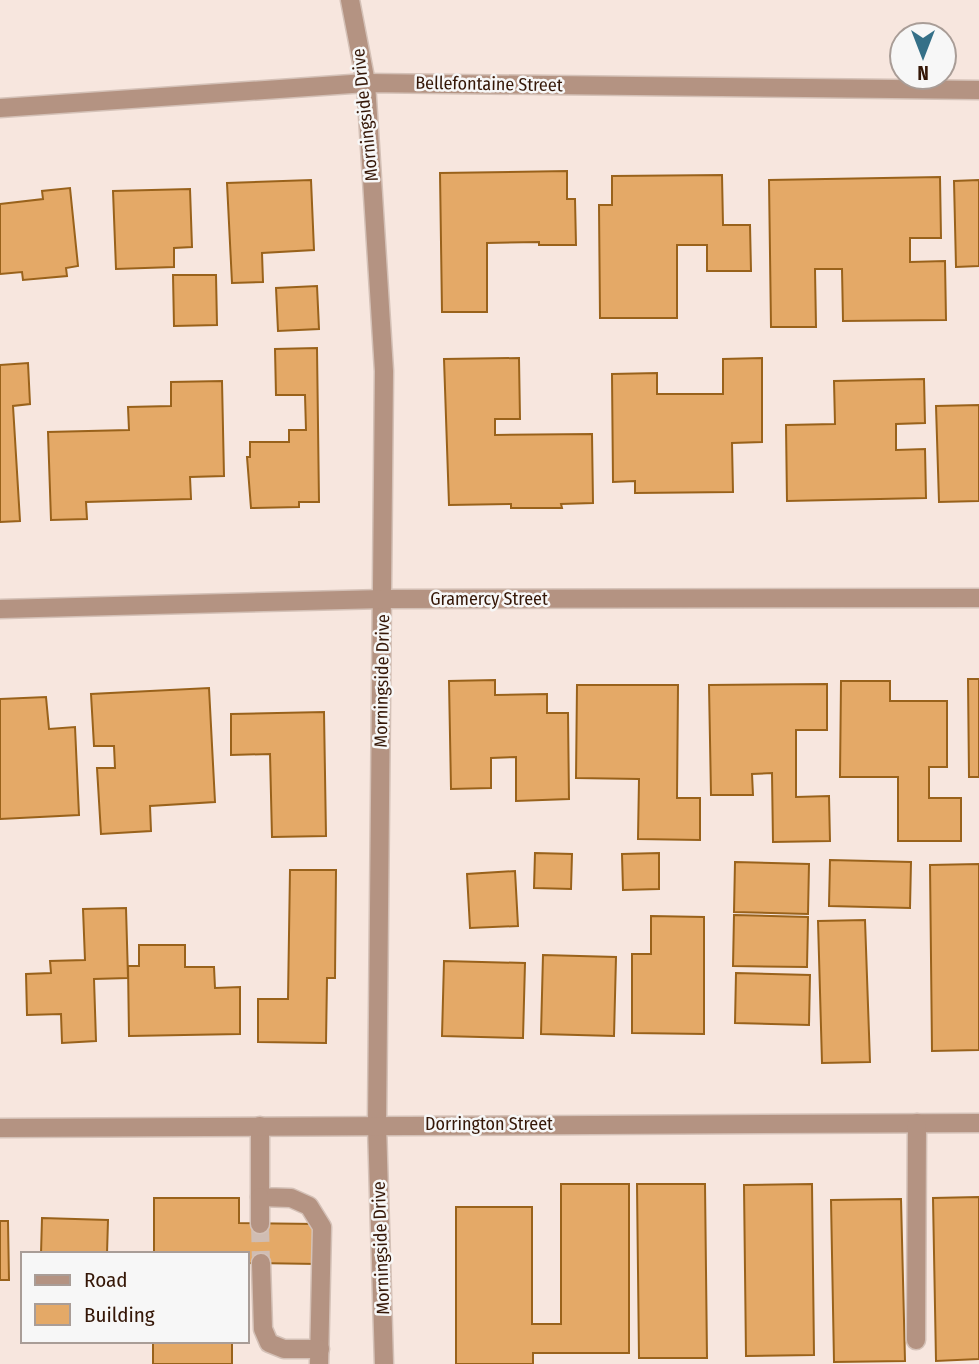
<svg xmlns="http://www.w3.org/2000/svg" width="979" height="1364" viewBox="0 0 979 1364" font-family="'Fira Sans Condensed',sans-serif">
	<style>
		.building { fill: #e4a967; stroke: #99621b; stroke-width: 2 }
		.lines { fill: none; stroke-linecap: round; stroke-linejoin: round }
		.minor-tunnel { stroke: #d0bdb3; stroke-width: 18; stroke-dasharray: 18 9; stroke-linecap: butt }
		.minor-casing { stroke: #d4c1b7; stroke-width: 21 }
		.minor { stroke: #b49382; stroke-width: 18 }
		.labels { text-anchor: middle; stroke-width: 5; stroke-linejoin: round; paint-order: stroke }
		.street-label { font-size: 18px; fill: #351707; stroke: #f7f7f7 }
	</style>
	<rect width="100%" height="100%" fill="#f7e6de"/>
	<g class="building">
		<polygon points="567,171 567,199 575,199 576,245 539,245 539,242 487,243 487,312 442,312 440,173"/>
		<polygon points="722,175 723,225 750,225 751,271 707,271 707,245 677,245 677,318 600,318 599,205 612,205 612,176"/>
		<polygon points="940,177 941,238 910,238 910,262 945,261 946,320 843,321 842,269 815,269 816,327 771,327 769,180"/>
		<polygon points="311,180 314,250 262,253 263,282 232,283 227,183"/>
		<polygon points="979,180 979,266 956,267 954,181"/>
		<polygon points="70,188 78,266 66,268 67,276 23,280 22,272 0,274 0,204 43,199 42,191"/>
		<polygon points="190,189 192,247 174,248 174,267 116,269 113,191"/>
		<polygon points="173,275 216,275 217,325 174,326"/>
		<polygon points="317,286 319,329 278,331 276,288"/>
		<polygon points="317,348 319,502 299,502 299,507 251,508 247,457 250,457 250,442 289,442 289,430 306,430 305,395 276,395 275,349"/>
		<polygon points="519,358 520,419 495,419 495,435 592,434 593,503 561,504 562,508 511,508 511,504 449,505 444,359"/>
		<polygon points="762,358 762,442 732,443 733,492 635,493 635,481 613,482 612,374 657,373 657,394 723,394 723,359"/>
		<polygon points="28,363 30,404 13,406 20,521 0,522 0,365"/>
		<polygon points="924,379 925,423 896,424 896,450 925,449 926,498 787,501 786,425 835,424 834,381"/>
		<polygon points="222,381 224,476 190,477 191,499 86,502 87,519 51,520 48,432 129,430 128,407 171,406 171,382"/>
		<polygon points="979,405 979,501 939,502 936,406"/>
		<polygon points="968,679 979,679 979,777 969,777"/>
		<polygon points="495,680 495,695 547,694 547,713 568,713 569,799 516,801 516,757 491,758 491,788 451,789 449,681"/>
		<polygon points="841,681 890,681 890,701 947,701 947,767 929,767 929,798 961,798 961,841 898,841 898,777 840,777"/>
		<polygon points="827,684 827,730 796,730 796,797 829,796 830,841 773,842 772,773 752,774 753,795 711,795 709,685"/>
		<polygon points="577,685 678,685 677,798 700,798 700,840 638,839 639,779 576,778"/>
		<polygon points="209,688 215,802 150,806 151,831 101,834 97,768 115,768 114,746 94,746 91,694"/>
		<polygon points="46,697 49,729 75,727 79,815 0,819 0,699"/>
		<polygon points="324,712 326,836 272,837 270,754 231,755 231,714"/>
		<polygon points="535,853 572,854 571,889 534,888"/>
		<polygon points="659,853 659,889 623,890 622,854"/>
		<polygon points="830,860 911,862 910,908 829,906"/>
		<polygon points="735,862 809,864 808,914 734,912"/>
		<polygon points="979,864 979,1050 932,1051 930,865"/>
		<polygon points="290,870 336,870 335,978 327,978 326,1043 258,1042 258,999 288,999"/>
		<polygon points="515,871 518,926 470,928 467,874"/>
		<polygon points="126,908 128,978 94,979 96,1041 62,1043 61,1014 27,1015 26,974 51,973 50,961 85,960 83,909"/>
		<polygon points="734,915 808,917 807,967 733,966"/>
		<polygon points="651,916 704,917 704,1034 632,1033 632,954 651,954"/>
		<polygon points="865,920 870,1062 822,1063 818,921"/>
		<polygon points="139,945 185,945 185,967 214,967 215,988 240,987 240,1034 129,1036 128,966 139,966"/>
		<polygon points="543,955 616,957 614,1036 541,1034"/>
		<polygon points="444,961 525,963 523,1038 442,1036"/>
		<polygon points="736,973 810,975 809,1025 735,1023"/>
		<polygon points="561,1184 629,1184 629,1353 533,1353 533,1364 456,1364 456,1207 532,1207 532,1324 561,1324"/>
		<polygon points="637,1184 705,1184 707,1358 639,1358"/>
		<polygon points="812,1184 814,1355 746,1356 744,1185"/>
		<polygon points="979,1197 979,1359 936,1361 933,1198"/>
		<polygon points="154,1198 239,1198 239,1223 317,1224 317,1264 247,1263 247,1254 154,1254"/>
		<polygon points="901,1199 905,1361 834,1362 831,1200"/>
		<polygon points="42,1218 108,1220 107,1254 41,1254"/>
		<polygon points="0,1221 8,1221 9,1280 0,1280"/>
		<rect x="153" y="1341" width="79" height="23"/>
	</g>
	<g class="lines">
		<polyline class="minor-tunnel" points="260,1224 261,1263"/>
		<defs>
			<g id="minor">
				<polyline points="350,0 366,83 384,371 377,1125 384,1364"/>
				<polyline points="0,108 366,83 979,90"/>
				<polyline points="0,609 383,599 979,598"/>
				<polyline points="260,1126 260,1197 291,1198 309,1206 322,1227 319,1364"/>
				<polyline points="0,1128 979,1123"/>
				<polyline points="260,1197 260,1224"/>
				<polyline points="261,1263 263,1329 269,1343 284,1349 320,1349"/>
				<polyline points="916,1340 917,1123"/>
			</g>
		</defs>
		<use href="#minor" class="minor-casing"/>
		<use href="#minor" class="minor"/>
	</g>
	<g class="labels">
		<g class="street-label">
			<text transform="translate(489 84) rotate(1)" y="6">Bellefontaine Street</text>
			<text transform="translate(365 115) rotate(-96)" y="6">Morningside Drive</text>
			<text x="489" y="605">Gramercy Street</text>
			<text transform="translate(382 681) rotate(-89)" y="6">Morningside Drive</text>
			<text x="489" y="1130">Dorrington Street</text>
			<text transform="translate(381 1248) rotate(-92)" y="6">Morningside Drive</text>
		</g>
	</g>
	<rect x="21" y="1252" width="228" height="91" fill="#f7f7f7" stroke="#a99d97" stroke-width="2"/>
	<rect x="35" y="1275" width="35" height="10" fill="#b49382" stroke="#a99d97" stroke-width="2"/>
	<text x="84" y="1287" font-size="21" fill="#351707">Road</text>
	<rect x="35" y="1304" width="35" height="21" fill="#e4a967" stroke="#a99d97" stroke-width="2"/>
	<text x="84" y="1322" font-size="21" fill="#351707">Building</text>
	<g transform="translate(923 56) rotate(180)"><circle r="33" fill="#f7f7f7" stroke="#a99d97" stroke-width="2"/>
	<path d="M0-5L12 26L0 18L-12 26Z" fill="#357088"/>
	<text y="-10" font-size="19" font-weight="bold" text-anchor="middle" fill="#351707">N</text>
	</g>
</svg>
